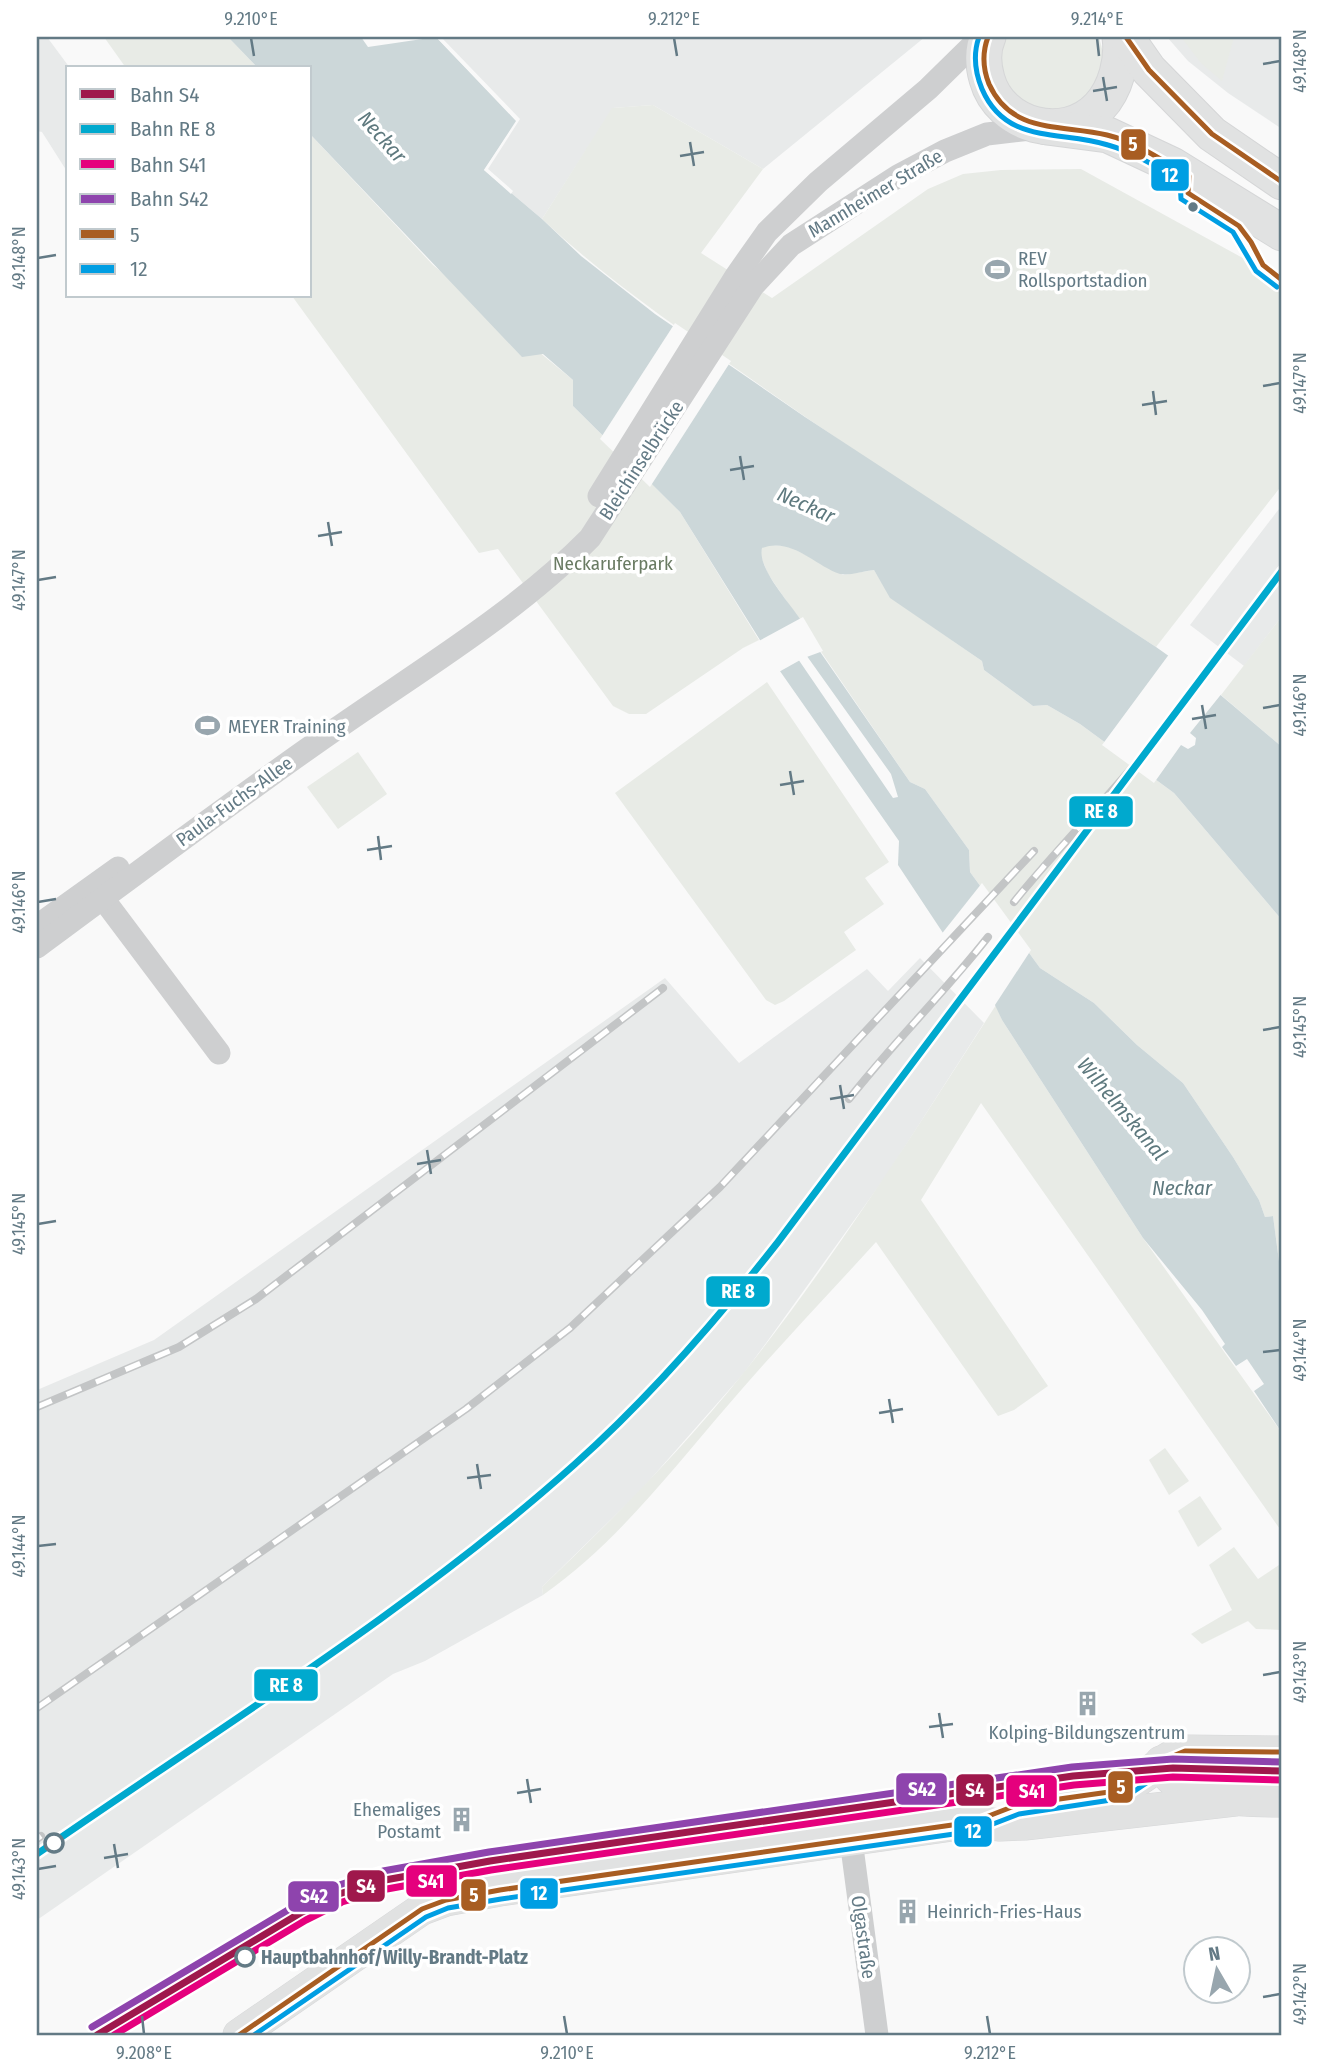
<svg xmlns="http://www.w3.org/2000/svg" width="1319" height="2072" viewBox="0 0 1319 2072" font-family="'Fira Sans Condensed',sans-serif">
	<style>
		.built { fill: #e8eaea }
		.green { fill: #e8ebe6 }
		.water { fill: #ccd7d9; fill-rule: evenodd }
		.pier { fill: #f9f9f9 }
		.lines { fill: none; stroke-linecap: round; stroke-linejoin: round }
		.secondary-casing { stroke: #d6d7d8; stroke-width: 33 }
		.primary-casing { stroke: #d5d6d7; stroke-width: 37 }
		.street { stroke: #cecfd0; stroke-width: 23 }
		.secondary { stroke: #e1e2e2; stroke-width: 32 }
		.primary { stroke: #e1e2e2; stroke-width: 35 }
		.rail-casing { stroke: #c3c5c6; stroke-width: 8 }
		.rail { stroke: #fff; stroke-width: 5; stroke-dasharray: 16; stroke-linecap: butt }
		.bus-1-casing { stroke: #fff; stroke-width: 10 }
		.bus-2-casing { stroke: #fff; stroke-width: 10 }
		.bus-1 { stroke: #a85d22; stroke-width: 5 }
		.bus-2 { stroke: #009ee3; stroke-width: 5 }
		.rail-1-casing { stroke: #fff; stroke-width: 12 }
		.rail-2-casing { stroke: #fff; stroke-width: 12 }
		.rail-3-casing { stroke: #fff; stroke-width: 12 }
		.rail-4-casing { stroke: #fff; stroke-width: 12 }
		.rail-1 { stroke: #9f184c; stroke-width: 7 }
		.rail-2 { stroke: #00a9ce; stroke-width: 7 }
		.rail-3 { stroke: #e5007d; stroke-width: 7 }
		.rail-4 { stroke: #8e44ad; stroke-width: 7 }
		.ticks { fill: none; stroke: #637a85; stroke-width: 2.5 }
		.bus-dot { fill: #637a85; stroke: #fff; stroke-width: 2.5 }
		.stop-dot { fill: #fff; stroke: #637a85; stroke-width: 3.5 }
		.labels { text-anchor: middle; stroke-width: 7; stroke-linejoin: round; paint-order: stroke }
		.street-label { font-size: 19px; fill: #637a85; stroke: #fff }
		.poi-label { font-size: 19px; fill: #637a85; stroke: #fff; text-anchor: start }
		.park-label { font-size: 19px; fill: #6a7b63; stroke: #fff }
		.stop-label { font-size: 19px; font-weight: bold; fill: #637a85; stroke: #fff; text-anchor: start }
		.water-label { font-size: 21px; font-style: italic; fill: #5e797e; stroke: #fff }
		.line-badge { stroke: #fff; stroke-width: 2.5 }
		.badge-label { font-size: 19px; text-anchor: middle; font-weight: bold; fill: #fff }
		.neatline { fill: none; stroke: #637a85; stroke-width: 2.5 }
		.ticks-label { font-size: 18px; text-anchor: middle; fill: #637a85 }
	</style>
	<rect width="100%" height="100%" fill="#f9f9f9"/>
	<g class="built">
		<polygon points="37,37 47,37 70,68 68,68 68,173 42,132 37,131"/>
		<polygon points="436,37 925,37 763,169 653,105 613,108 542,219 484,170 516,121"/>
		<polygon points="1167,37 1282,37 1282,129 1228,93 1188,61"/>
		<polygon points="1282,505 1282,616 1244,666 1190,625"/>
		<polygon points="920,958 984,1023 886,1176 769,1339 744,1373 640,1491 542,1587 543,1595 425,1661 393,1674 37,1920 37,1390 154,1340 665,978 739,1063 867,969 888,991"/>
	</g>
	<g class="green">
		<polygon points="104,37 228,37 258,68 126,68"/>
		<polygon points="1003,37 1099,37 1104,56 1099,83 1081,104 1054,113 1016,99 1001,76 999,49"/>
		<polygon points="1181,37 1234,37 1222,81 1201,63"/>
		<path d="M653,105L763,169L701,253L772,298L928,189L963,174L1001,170L1081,169L1250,262L1282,287V485L1156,647C1018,557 878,469 744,374C672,324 606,279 542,219L612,108Z"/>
		<polygon points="310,134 433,265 573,380 573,406 680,512 759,640 743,648 646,714 629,714 613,706 498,549 479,553 292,296 310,296"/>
		<polygon points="769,545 789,546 843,575 874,570 891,598 982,661 984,670 1033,706 1047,705 1080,724 1174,793 1282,920 1282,1284 1273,1216 1265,1217 1259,1200 1233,1157 1183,1083 1137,1045 1094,1003 1040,968 970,872 969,850 925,789 910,782 768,574 760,554 762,547"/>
		<polygon points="1282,616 1282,747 1221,695"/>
		<polygon points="767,682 889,862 865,878 884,904 844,932 856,950 784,1001 775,1005 766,1000 615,793"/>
		<polygon points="358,752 387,794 338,829 307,787"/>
		<path d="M996,1005L1002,1020L1143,1238L1282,1433V1532L981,1103L921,1200L1048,1386L1014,1410L998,1416L876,1242C827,1296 776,1349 729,1404C671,1471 616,1544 543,1595L542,1587C613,1519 683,1449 745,1371C837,1255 916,1129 996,1005Z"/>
		<polygon points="1165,1448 1189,1481 1169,1495 1149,1460"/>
		<polygon points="1200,1496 1222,1529 1198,1547 1178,1511"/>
		<polygon points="1234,1547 1258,1579 1282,1563 1282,1630 1256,1629 1248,1621 1202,1644 1191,1634 1232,1610 1209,1565"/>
	</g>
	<path class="water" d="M228,37H361L368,47L436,37L517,121L484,170L542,219L581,256L655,314L805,417L1156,647L1204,681L1282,747V920L1174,793L1080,724L1047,705L1033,706L984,670L982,661L890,598L874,570C864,571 849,576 840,574C814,565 792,537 762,548C757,568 789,602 800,619C805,627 809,635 814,643L910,782L925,789L969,850L970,872L1040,968L1094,1003L1137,1045L1183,1083L1233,1157L1259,1200L1265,1217L1273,1216L1282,1284V1433L1254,1391L1264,1384L1247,1359L1236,1366L1222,1347L1225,1344L1202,1310L1143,1238L1002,1020L995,1005L943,933L898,865L899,841L775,664L680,512L573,406V380L543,354L522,357L310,134V68H258ZM804,652L891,774L898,797L893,798L796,656Z"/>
	<g class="pier">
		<polygon points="436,37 441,37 520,119 488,169 513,191 511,194 484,170 516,121"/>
		<polygon points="675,323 731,361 650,487 600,439"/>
		<polygon points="803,617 823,651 804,658 801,657 802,659 777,673 757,642"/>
		<polygon points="1170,653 1223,692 1190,733 1196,738 1195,745 1188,749 1181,745 1154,783 1102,745"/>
		<polygon points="982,883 1031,950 993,1008 940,936"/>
	</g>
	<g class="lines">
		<defs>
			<g id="secondary">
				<path d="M1161,1762C1172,1802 1249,1801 1282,1801"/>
				<path d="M1068,1798C1092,1795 1116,1792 1138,1780C1155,1770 1166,1756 1185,1751L1282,1752"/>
				<polyline points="239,2035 422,1909 446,1900 500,1890 973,1822 1000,1825 1025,1824 1235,1800"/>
			</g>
			<g id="primary">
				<path d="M988,37C982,50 983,65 987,79C1000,126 1064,144 1099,107C1116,89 1123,60 1120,37"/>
				<polyline points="1126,37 1149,70 1212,134 1282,182"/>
				<polyline points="1047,127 1108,135 1172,165 1282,233"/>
			</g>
		</defs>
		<use href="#secondary" class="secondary-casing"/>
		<use href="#primary" class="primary-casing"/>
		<g class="street">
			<polyline points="599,496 736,276 767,232 818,182 928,89 981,37"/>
			<polyline points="95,888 219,1053"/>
			<polyline points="37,926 118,868"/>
			<path d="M37,947C136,874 235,799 336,729C422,669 516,613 590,538L753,286L791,245L898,176L945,151L987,134L1039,128"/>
			<polyline points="851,1840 877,2035"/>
		</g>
		<use href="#secondary" class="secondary"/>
		<use href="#primary" class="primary"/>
		<defs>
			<g id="rail">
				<path d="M1014,902C1061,843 1116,791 1162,731"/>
				<path d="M849,1099C893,1043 944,993 988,937"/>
				<polyline points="37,1407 179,1347 256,1299 663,988"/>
				<polyline points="37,1708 466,1409 570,1328 720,1187 1034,851"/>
				<polyline points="37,1839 41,1836"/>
			</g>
		</defs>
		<use href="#rail" class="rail-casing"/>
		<use href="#rail" class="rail"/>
		<defs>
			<g id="bus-1">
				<path d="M988,37C982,53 983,69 989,84C1012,135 1062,124 1107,135C1136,142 1163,161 1189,176L1188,193L1239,226L1251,242L1263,265L1282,280"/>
				<polyline points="1126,37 1149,70 1212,134 1282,182"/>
				<polyline points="239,2035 422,1909 446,1900 500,1890 973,1822 1017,1805 1109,1792 1129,1784 1168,1758 1185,1751 1282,1752"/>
			</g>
			<g id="bus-2">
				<path d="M979,37C973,54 975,72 982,89C1006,145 1060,130 1108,145C1133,152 1157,167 1180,181L1181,199L1233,232L1256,271L1277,287"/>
				<polyline points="254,2035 426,1917 448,1908 501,1899 975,1831 1019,1814 1111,1800 1133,1792 1172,1766 1186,1760 1282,1761"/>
			</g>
		</defs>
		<use href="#bus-1" class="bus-1-casing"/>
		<use href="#bus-2" class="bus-2-casing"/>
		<use href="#bus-1" class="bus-1"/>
		<use href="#bus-2" class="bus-2"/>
		<defs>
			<polyline id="rail-1" points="97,2035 302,1912 339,1894 385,1880 490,1861 1073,1776 1173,1768 1282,1771"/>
			<path id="rail-2" d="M37,1854C217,1729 412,1610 575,1464C650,1397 716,1321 778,1242L1282,571"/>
			<polyline id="rail-3" points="114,2035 306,1920 342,1902 387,1889 491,1870 1074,1785 1173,1777 1282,1780"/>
			<polyline id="rail-4" points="92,2027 298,1904 336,1886 383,1871 489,1852 1072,1767 1173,1759 1282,1762"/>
		</defs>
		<use href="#rail-1" class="rail-1-casing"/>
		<use href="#rail-2" class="rail-2-casing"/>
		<use href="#rail-3" class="rail-3-casing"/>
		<use href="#rail-4" class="rail-4-casing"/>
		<use href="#rail-1" class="rail-1"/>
		<use href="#rail-2" class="rail-2"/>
		<use href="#rail-3" class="rail-3"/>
		<use href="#rail-4" class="rail-4"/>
	</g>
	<path class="ticks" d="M251,38L254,56M674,38L677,56M1097,38L1099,56M1263,64L1280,61M1103,77L1107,101M1093,91L1117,87M690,142L694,166M680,156L704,152M38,258L56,255M1263,386L1280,383M1153,391L1156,415M1142,405L1167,401M740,456L744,480M730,470L754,466M328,522L332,546M318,536L342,532M38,580L56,577M1202,705L1206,729M1263,708L1280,705M1192,719L1216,715M790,771L794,795M780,785L804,781M378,836L381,860M367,850L392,846M38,902L56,899M1263,1030L1280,1027M840,1085L844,1109M830,1099L854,1095M427,1150L431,1174M417,1164L441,1160M38,1224L56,1221M1263,1352L1280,1350M889,1399L893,1423M879,1413L903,1409M477,1464L481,1489M467,1478L491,1475M38,1546L56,1544M1263,1675L1280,1672M939,1713L943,1738M929,1727L953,1724M527,1779L531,1803M517,1793L541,1789M114,1844L118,1868M104,1858L128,1854M38,1869L56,1866M1263,1997L1280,1994M142,2016L144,2034M564,2016L567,2034M987,2016L990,2034"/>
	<defs>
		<symbol id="stadium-bare" viewBox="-9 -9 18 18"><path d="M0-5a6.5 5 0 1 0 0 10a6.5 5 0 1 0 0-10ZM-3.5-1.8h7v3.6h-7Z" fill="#98a6ae" stroke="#fff" stroke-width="2.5" paint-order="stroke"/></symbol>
		<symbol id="building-bare" viewBox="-9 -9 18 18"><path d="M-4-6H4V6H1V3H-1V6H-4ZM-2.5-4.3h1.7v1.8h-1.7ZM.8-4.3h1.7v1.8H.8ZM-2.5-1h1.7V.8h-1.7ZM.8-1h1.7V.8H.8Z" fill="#98a6ae" stroke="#fff" stroke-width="2.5" paint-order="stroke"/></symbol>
	</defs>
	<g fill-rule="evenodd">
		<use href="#stadium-bare" x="980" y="252" width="35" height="35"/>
		<use href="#stadium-bare" x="190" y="708" width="35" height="35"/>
		<use href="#building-bare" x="1070" y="1686" width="35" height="35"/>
		<use href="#building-bare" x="444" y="1802" width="35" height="35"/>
		<use href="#building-bare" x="890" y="1894" width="35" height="35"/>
	</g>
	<circle class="bus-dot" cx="1193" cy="207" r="6"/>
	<g class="stop-dot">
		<circle cx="54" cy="1843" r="9"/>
		<circle cx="245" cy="1957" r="9"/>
	</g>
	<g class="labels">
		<g class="street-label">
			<text transform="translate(875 193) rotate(-31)" y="7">Mannheimer Straße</text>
			<text transform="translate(641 460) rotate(-57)" y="7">Bleichinselbrücke</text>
			<text transform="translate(234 801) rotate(-36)" y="7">Paula-Fuchs-Allee</text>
			<text transform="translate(864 1937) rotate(82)" y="7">Olgastraße</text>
		</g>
		<g class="poi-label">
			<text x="1018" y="265">REV<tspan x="1018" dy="22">Rollsportstadion</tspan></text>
			<text x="228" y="733">MEYER Training</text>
			<text x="1087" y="1739" text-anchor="middle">Kolping-Bildungszentrum</text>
			<text x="441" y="1816" text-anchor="end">Ehemaliges<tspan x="441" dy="22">Postamt</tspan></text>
			<text x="927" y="1918">Heinrich-Fries-Haus</text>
		</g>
		<g class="park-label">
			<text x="613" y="570">Neckaruferpark</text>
		</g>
		<g class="stop-label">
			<text x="261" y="1964">Hauptbahnhof/Willy-Brandt-Platz</text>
		</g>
		<g class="water-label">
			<text transform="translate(382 137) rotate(48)" y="7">Neckar</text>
			<text transform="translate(806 505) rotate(24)" y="7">Neckar</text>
			<text transform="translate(1122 1109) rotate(50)" y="7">Wilhelmskanal</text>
			<text x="1182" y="1195">Neckar</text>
		</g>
	</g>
	<g class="line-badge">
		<rect x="1120" y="128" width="27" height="33" rx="7" fill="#a85d22"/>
		<rect x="1150" y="158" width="40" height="34" rx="7" fill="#009ee3"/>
		<rect x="1068" y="795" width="66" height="33" rx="7" fill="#00a9ce"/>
		<rect x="705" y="1275" width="66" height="33" rx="7" fill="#00a9ce"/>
		<rect x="253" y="1668" width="66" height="34" rx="7" fill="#00a9ce"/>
		<rect x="1107" y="1770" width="27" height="34" rx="7" fill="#a85d22"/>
		<rect x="895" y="1772" width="53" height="34" rx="7" fill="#8e44ad"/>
		<rect x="955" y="1773" width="40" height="34" rx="7" fill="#9f184c"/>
		<rect x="1005" y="1774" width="53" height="34" rx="7" fill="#e5007d"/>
		<rect x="953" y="1815" width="40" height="33" rx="7" fill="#009ee3"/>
		<rect x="405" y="1864" width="53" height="34" rx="7" fill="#e5007d"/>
		<rect x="346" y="1869" width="40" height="34" rx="7" fill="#9f184c"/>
		<rect x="519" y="1877" width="40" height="33" rx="7" fill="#009ee3"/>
		<rect x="460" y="1878" width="27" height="34" rx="7" fill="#a85d22"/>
		<rect x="287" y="1880" width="53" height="33" rx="7" fill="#8e44ad"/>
	</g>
	<g class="badge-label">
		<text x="1133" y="151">5</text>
		<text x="1170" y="182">12</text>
		<text x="1101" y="818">RE 8</text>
		<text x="738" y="1298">RE 8</text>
		<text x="286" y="1692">RE 8</text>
		<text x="1121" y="1794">5</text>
		<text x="922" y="1796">S42</text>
		<text x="975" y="1797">S4</text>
		<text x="1032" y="1798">S41</text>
		<text x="973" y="1838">12</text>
		<text x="431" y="1888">S41</text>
		<text x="366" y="1893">S4</text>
		<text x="539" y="1900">12</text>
		<text x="474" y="1902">5</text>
		<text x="314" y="1903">S42</text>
	</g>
	<rect width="1319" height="2072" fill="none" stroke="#ffffff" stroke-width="77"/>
	<rect x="66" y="66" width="245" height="231" fill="#ffffff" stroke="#c1cace" stroke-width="2"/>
	<rect x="80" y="89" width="35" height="10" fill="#9f184c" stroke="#c1cace" stroke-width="2"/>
	<text x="130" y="102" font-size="21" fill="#637a85">Bahn S4</text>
	<rect x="80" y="124" width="35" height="10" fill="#00a9ce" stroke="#c1cace" stroke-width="2"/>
	<text x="130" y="136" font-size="21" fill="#637a85">Bahn RE 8</text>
	<rect x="80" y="159" width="35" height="10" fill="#e5007d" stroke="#c1cace" stroke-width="2"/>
	<text x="130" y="172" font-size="21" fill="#637a85">Bahn S41</text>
	<rect x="80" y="194" width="35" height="10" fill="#8e44ad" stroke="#c1cace" stroke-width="2"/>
	<text x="130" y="206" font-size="21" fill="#637a85">Bahn S42</text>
	<rect x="80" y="229" width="35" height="10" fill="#a85d22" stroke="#c1cace" stroke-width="2"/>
	<text x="130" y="242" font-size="21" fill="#637a85">5</text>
	<rect x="80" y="264" width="35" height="10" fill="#009ee3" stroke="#c1cace" stroke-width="2"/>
	<text x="130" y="276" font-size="21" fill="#637a85">12</text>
	<g transform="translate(1217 1970) rotate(351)"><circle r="33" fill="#ffffff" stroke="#c1cace" stroke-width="2"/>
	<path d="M0-5L12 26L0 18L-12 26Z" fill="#98a6ae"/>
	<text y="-10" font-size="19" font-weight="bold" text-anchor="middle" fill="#637a85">N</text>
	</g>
	<rect x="38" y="38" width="1242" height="1996" class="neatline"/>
	<g class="ticks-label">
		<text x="251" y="25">9.210°E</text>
		<text x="674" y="25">9.212°E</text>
		<text x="1097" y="25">9.214°E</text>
		<text transform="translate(1300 61) rotate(-90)" y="6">49.148°N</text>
		<text transform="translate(19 258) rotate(-90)" y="6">49.148°N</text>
		<text transform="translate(1300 383) rotate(-90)" y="6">49.147°N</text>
		<text transform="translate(19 580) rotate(-90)" y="6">49.147°N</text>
		<text transform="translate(1300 705) rotate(-90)" y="6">49.146°N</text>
		<text transform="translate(19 902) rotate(-90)" y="6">49.146°N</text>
		<text transform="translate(1300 1027) rotate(-90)" y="6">49.145°N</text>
		<text transform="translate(19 1224) rotate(-90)" y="6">49.145°N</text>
		<text transform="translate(1300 1350) rotate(-90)" y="6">49.144°N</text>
		<text transform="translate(19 1546) rotate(-90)" y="6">49.144°N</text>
		<text transform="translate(1300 1672) rotate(-90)" y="6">49.143°N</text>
		<text transform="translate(19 1869) rotate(-90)" y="6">49.143°N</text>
		<text transform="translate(1300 1994) rotate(-90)" y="6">49.142°N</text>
		<text x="144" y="2059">9.208°E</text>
		<text x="567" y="2059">9.210°E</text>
		<text x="990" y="2059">9.212°E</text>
	</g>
</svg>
